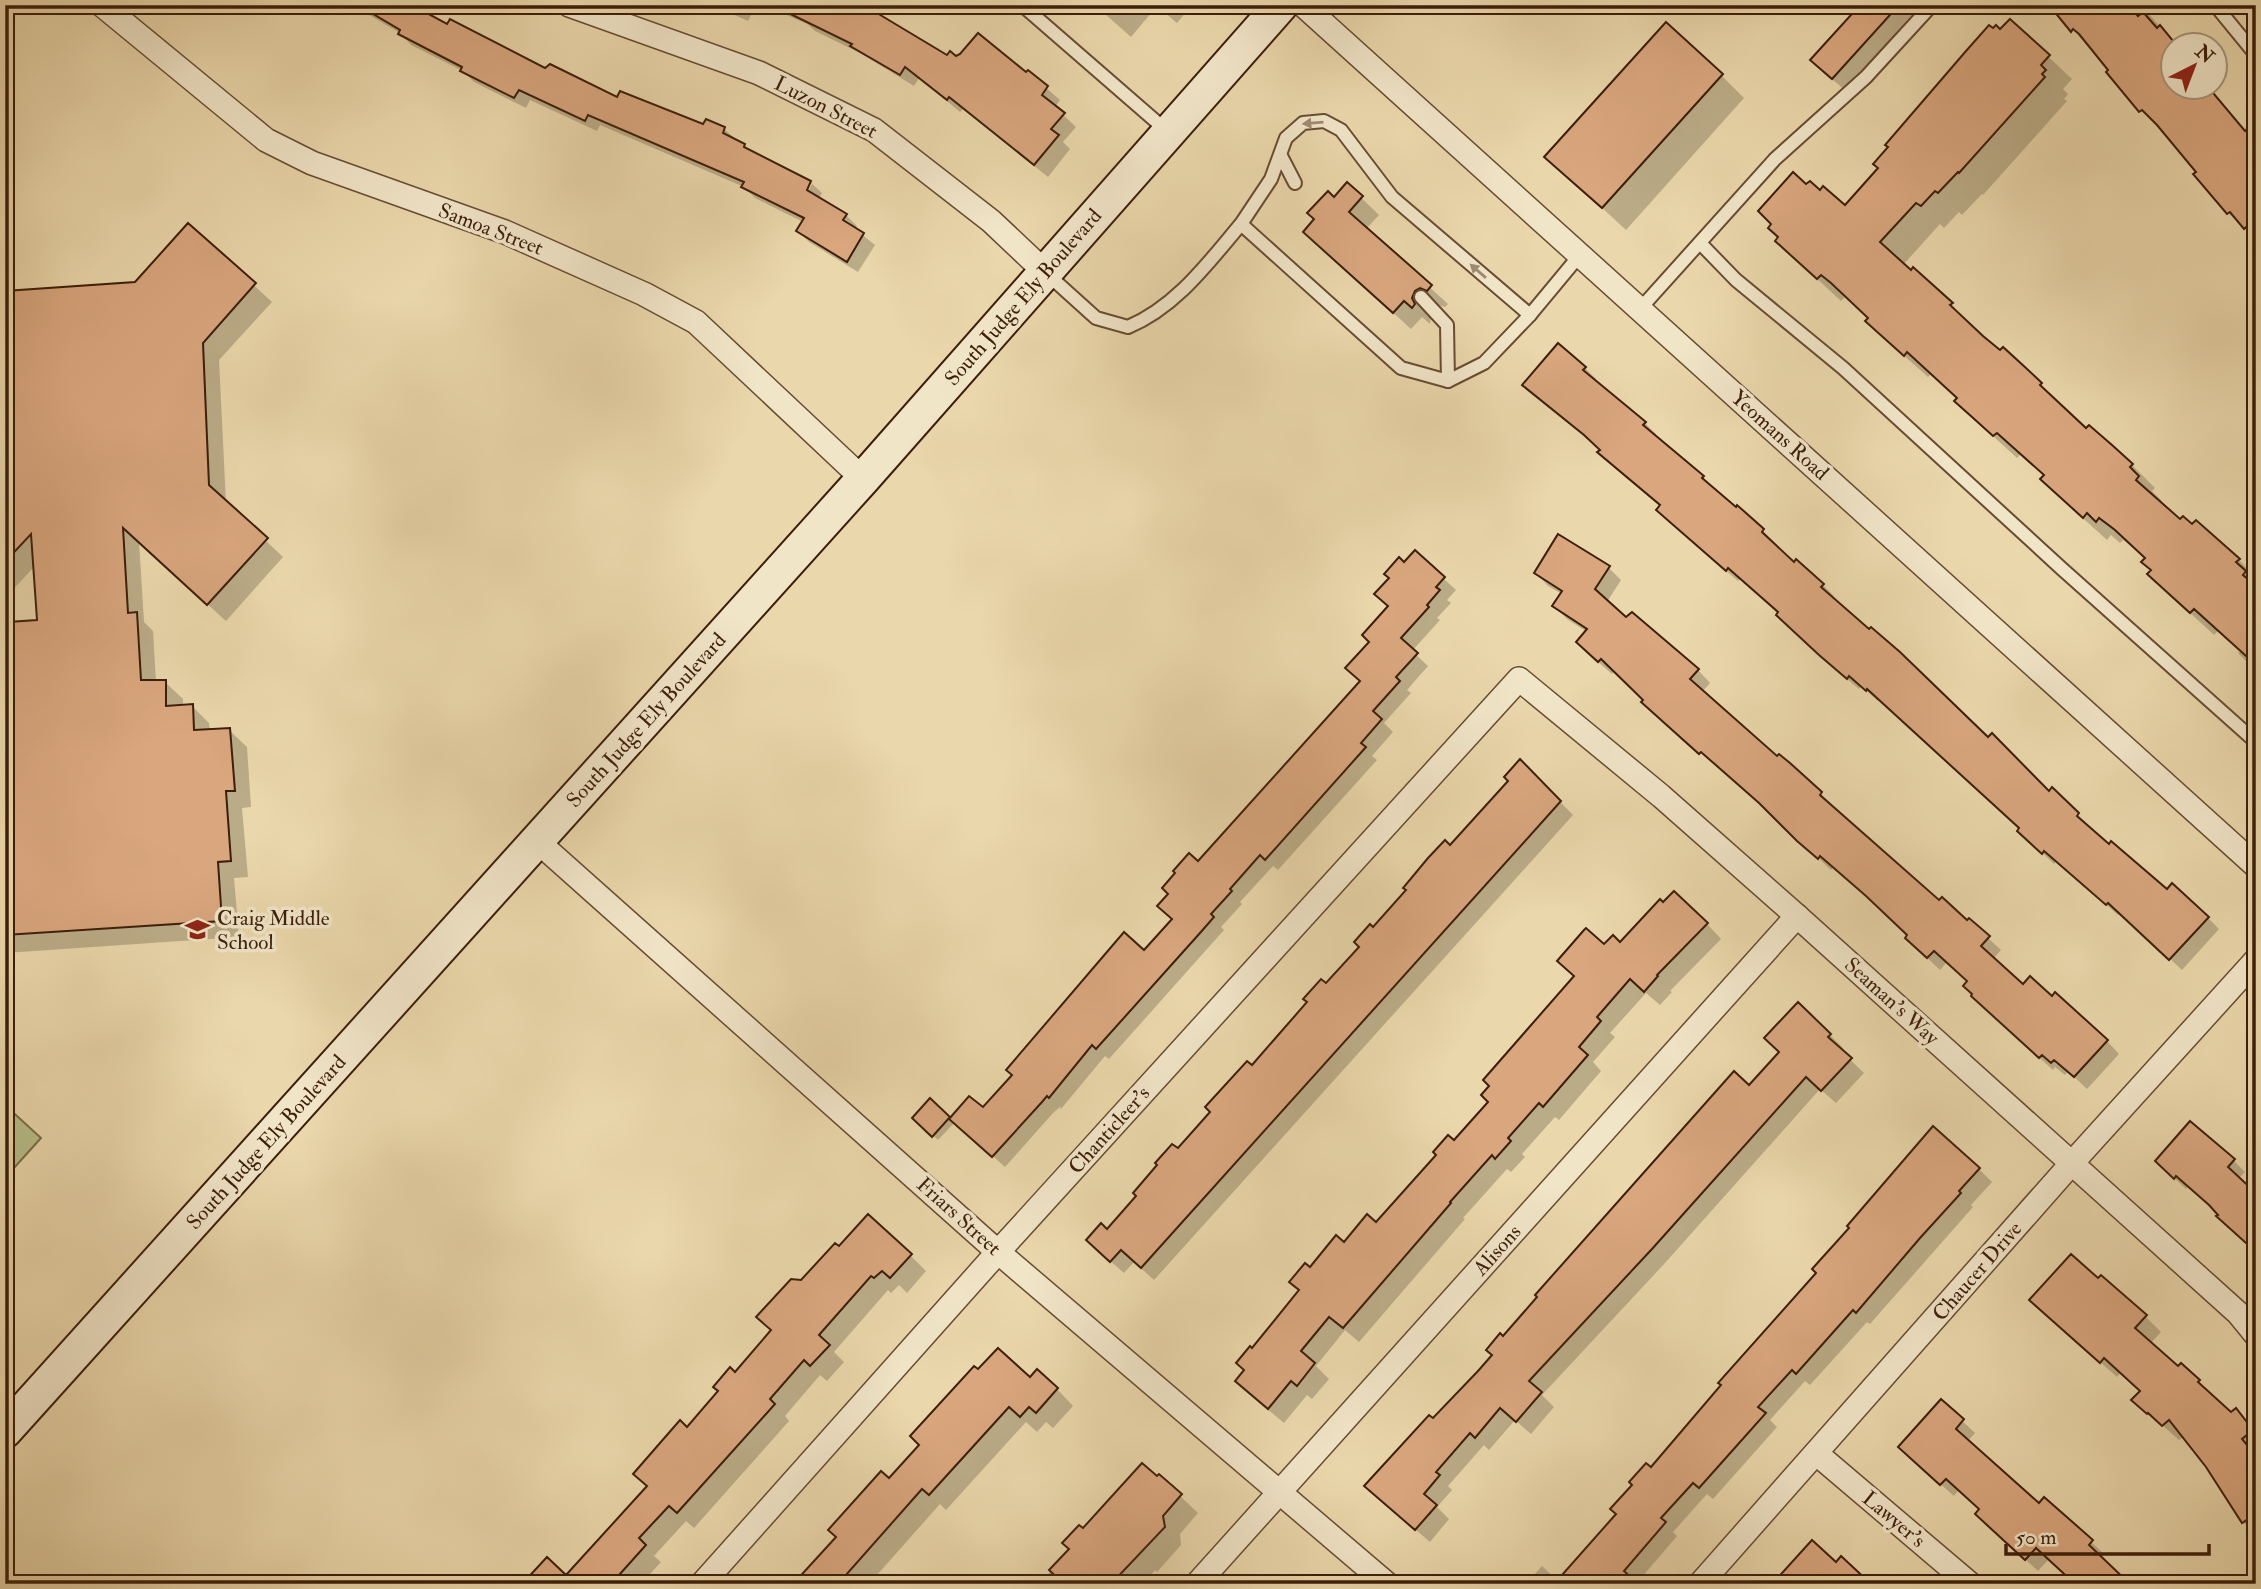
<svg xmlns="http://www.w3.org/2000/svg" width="2261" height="1589" viewBox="0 0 2261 1589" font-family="'IM FELL Double Pica',serif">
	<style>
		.green { fill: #b8be88; stroke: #7a6e49; stroke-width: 2 }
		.shadow { fill: #0003; fill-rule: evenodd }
		.building { fill: #d9a67e; stroke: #3c1e0a; stroke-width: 2 }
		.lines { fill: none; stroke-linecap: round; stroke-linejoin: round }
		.service-casing { stroke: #684c32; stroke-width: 16 }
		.minor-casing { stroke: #684c32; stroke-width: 26 }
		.secondary-casing { stroke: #3c1e0a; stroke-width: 37 }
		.service { stroke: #f1e5c8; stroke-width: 12 }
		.minor { stroke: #f1e5c8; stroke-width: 23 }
		.secondary { stroke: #f1e5c8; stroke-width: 33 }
		.oneway { fill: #a08b72 }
		.labels { text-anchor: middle; stroke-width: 7; stroke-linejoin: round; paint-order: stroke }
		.street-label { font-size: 21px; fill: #3c1e0a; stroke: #f1e5c8 }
		.poi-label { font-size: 21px; fill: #3c1e0a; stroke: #f1e5c8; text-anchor: start }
	</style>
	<rect width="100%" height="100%" fill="#ead7ab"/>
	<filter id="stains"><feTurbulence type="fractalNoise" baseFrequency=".00286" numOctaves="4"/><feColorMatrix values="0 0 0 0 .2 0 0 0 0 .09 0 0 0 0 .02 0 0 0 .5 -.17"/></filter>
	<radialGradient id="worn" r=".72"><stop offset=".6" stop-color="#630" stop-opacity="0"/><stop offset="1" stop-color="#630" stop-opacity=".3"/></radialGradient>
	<polygon class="green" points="5,1105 41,1138 5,1178"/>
	<g class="shadow">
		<path d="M352,5H410L448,26L545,70L618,99L704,127L706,121L724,129L753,154L810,182L822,193L819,199L846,215L857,226L855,229L875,245L858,272L809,242L798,231L803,222L755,198L744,187L600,125L597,131L530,100L526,108L474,82L463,71L411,45L400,33ZM808,184H812L805,198Z"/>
		<polygon points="722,5 851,5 947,58 1026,74 1028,72 1060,100 1055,107 1076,127 1063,142 1070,149 1048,177 963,109 960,112 919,78 914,86 860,53 815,31 807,24 766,6 763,13 754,9 748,21 730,13"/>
		<polygon points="1095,5 1192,5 1177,23 1157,6 1131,37"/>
		<polygon points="1862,5 1932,5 1850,95 1830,77"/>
		<polygon points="2051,5 2141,5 2177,46 2174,46 2174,88 2213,88 2215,90 2213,92 2246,131 2256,138 2256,239 2228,213 2199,172 2165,132 2164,133 2141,110 2094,53"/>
		<polygon points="2010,21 2072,79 2063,89 2068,94 2064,99 2067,101 1983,195 1982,194 1962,215 1959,212 1944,228 1940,224 1903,265 1951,304 1982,338 2025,369 2086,430 2132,465 2155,488 2152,491 2161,500 2159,503 2180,522 2239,560 2256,577 2256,671 2238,653 2240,651 2218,631 2214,635 2173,597 2140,553 2123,540 2120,543 2111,535 2107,540 2065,502 2045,476 2020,455 2017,458 1980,424 1958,399 1931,374 1928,377 1890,343 1856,306 1845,297 1841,301 1800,263 1807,187 1845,207"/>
		<polygon points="1721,75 1744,98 1626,230 1547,157"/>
		<polygon points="1348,185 1379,215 1366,229 1448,304 1445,307 1438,305 1432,308 1430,324 1422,317 1411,329 1305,232"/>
		<polygon points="188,225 272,302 219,360 226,503 283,557 226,621 139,542 144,622 153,631 156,682 165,682 183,699 183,707 192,706 209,723 210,731 229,730 247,747 251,807 242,808 248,877 234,878 239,937 5,953 5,645 12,645 39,622 35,566 5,598 5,293 136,284"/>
		<polygon points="1585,368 1596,379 1594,381 1645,423 1656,434 1654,436 1703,477 1714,488 1713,490 1763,531 1774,542 1772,544 1794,564 1823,585 1834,596 1832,598 1988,740 2049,793 2052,790 2089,826 2087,828 2167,891 2208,918 2219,929 2182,970 2120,912 2118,915 2056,861 2054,864 2031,842 2021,829 1879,699 1878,701 1861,686 1859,689 1832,666 1741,578 1738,581 1669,521 1661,506 1611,463 1598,446 1525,385"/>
		<polygon points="1415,552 1456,590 1447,600 1451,603 1437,618 1440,620 1412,651 1428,666 1407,690 1411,693 1384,723 1393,732 1372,756 1377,760 1278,870 1273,866 1240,902 1242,904 1221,927 1224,930 1109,1059 1105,1056 1061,1109 1060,1107 1053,1113 1005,1167 955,1122 938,1140 915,1118 930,1101 951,1120 983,1109 1144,952 1174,920 1198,863 1361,682 1371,642 1389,607 1404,564"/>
		<polygon points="1608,567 1621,580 1607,602 1626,619 1632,614 1698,670 1710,683 1702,692 1821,794 1833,806 1832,808 1939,903 1988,938 2001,950 1993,959 2023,987 2107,1041 2119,1054 2087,1089 2068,1071 2065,1075 2055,1067 2053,1070 1986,1009 1969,982 1947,962 1940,970 1920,951 1909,936 1881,908 1833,867 1831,870 1774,816 1656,714 1645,700 1614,671 1612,674 1590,655 1587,632 1567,619 1554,606 1562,594 1548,586 1536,573"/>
		<polygon points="1520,761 1573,815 1154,1280 1134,1262 1124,1273 1101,1253 1107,1231 1361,947 1373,929 1511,781"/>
		<polygon points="1707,924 1721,939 1670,991 1672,992 1660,1005 1646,993 1610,1033 1615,1037 1593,1062 1601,1071 1559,1120 1555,1117 1522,1154 1525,1157 1511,1172 1507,1169 1463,1218 1465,1219 1359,1342 1345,1330 1316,1366 1329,1379 1312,1399 1307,1395 1284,1423 1252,1396 1237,1381 1246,1370 1252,1350 1301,1291 1310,1269 1376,1224 1454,1143 1490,1103 1604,947"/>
		<polygon points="1830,1035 1843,1048 1841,1051 1864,1073 1836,1103 1820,1089 1665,1263 1542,1395 1554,1407 1531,1434 1515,1420 1489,1450 1484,1445 1448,1486 1452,1490 1437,1507 1449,1519 1430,1542 1380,1499 1433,1421 1494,1355 1503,1338 1749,1087"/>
		<polygon points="2234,1161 2245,1172 2238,1179 2220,1214 2188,1186 2186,1189 2168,1172"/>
		<polygon points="1979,1169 1992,1182 1971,1205 1973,1207 1870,1324 1867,1322 1810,1385 1805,1381 1770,1420 1777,1427 1713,1499 1707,1494 1673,1532 1677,1536 1636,1584 1526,1584 1542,1566 1558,1581 1618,1514 1651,1469"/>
		<polygon points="839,1249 910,1255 926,1271 907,1293 899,1285 891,1293 888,1290 834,1352 844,1362 827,1381 820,1375 785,1416 789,1421 694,1528 686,1521 654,1556 661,1562 641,1584 524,1584 567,1577 649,1487 687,1429 772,1331 802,1282"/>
		<polygon points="2047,1315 2145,1316 2161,1332 2150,1344 2178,1369 2181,1365 2231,1414 2236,1410 2251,1426 2256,1432 2256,1535 2243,1522 2208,1466 2184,1436 2179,1440 2134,1400 2142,1391 2121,1372 2117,1377"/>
		<polygon points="978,1372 1030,1379 1057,1389 1073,1406 1053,1428 1046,1422 1037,1432 1026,1422 946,1510 940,1504 869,1584 796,1584 921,1445"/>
		<polygon points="1941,1401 1975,1433 1967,1442 2039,1506 2091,1542 2104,1554 2100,1558 2049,1559 2038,1571 1989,1526 1981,1509 1959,1490 1954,1496 1912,1459"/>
		<polygon points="1159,1476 1198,1513 1180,1534 1181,1545 1157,1572 1155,1570 1143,1584 1039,1584 1071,1549 1083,1530"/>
		<polygon points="787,1577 795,1584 780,1584"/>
		<polygon points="1283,1578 1289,1584 1278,1584"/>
	</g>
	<g class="building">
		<polygon points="358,5 412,5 447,24 450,19 545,68 550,64 617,97 620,91 703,124 706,119 725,127 723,133 745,144 744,147 811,181 807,190 847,214 843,220 864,233 847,262 796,231 804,218 741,187 744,182 588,115 585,121 519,90 514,98 460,71 462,67 398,34 400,30"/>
		<polygon points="772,5 855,5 870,13 872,10 947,55 950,51 956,56 960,54 978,33 1026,72 1028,70 1048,86 1042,95 1065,113 1051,129 1059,135 1034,165 949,97 947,100 905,67 900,75 850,46 852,44"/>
		<polygon points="1860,5 1899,5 1832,79 1810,60"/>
		<polygon points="2049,5 2129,5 2138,16 2143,12 2157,28 2160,25 2174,42 2174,88 2209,88 2245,131 2256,120 2256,218 2244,229 2230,212 2227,214 2193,174 2196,172 2157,125 2142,110 2139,112 2106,72 2108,70 2079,34 2073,29 2071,32"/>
		<polygon points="2010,19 2050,55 2041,65 2046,70 2042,74 2045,77 1959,173 1958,172 1938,193 1935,191 1921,206 1916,203 1880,242 1911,270 1913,267 1953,303 1950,305 1983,336 2000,350 2003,347 2026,368 2042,383 2040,385 2086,428 2089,425 2112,445 2133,464 2130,467 2139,476 2136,480 2180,519 2183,516 2192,524 2196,520 2240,559 2236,562 2246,571 2243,575 2256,586 2256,665 2194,609 2190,613 2147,574 2151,570 2141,562 2145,558 2115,530 2099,518 2096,522 2087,513 2083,518 2040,479 2044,475 1997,433 1993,436 1972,417 1954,401 1957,398 1907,352 1904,356 1865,321 1868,318 1831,283 1821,275 1817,279 1775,241 1778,237 1768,228 1771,224 1758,211 1793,172 1806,184 1810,181 1820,190 1823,186 1845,205 1878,168 1873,164 1888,147 1885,145 1966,51 1989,25 1993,28 1996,25 2000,29"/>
		<polygon points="1666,22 1723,74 1602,208 1544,157"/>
		<polygon points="1347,182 1363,196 1349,212 1432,285 1427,291 1420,288 1415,291 1412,298 1415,304 1412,308 1404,301 1393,313 1303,232 1314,219 1307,213 1328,191 1334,197"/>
		<polygon points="188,223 256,283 203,343 209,485 268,538 207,605 123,528 128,613 137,612 141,680 166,680 166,706 193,704 194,730 230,728 235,791 226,791 231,861 218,862 222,921 5,935 5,644 10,643 8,622 37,620 31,534 5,562 5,291 135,282"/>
		<polygon points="1558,343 1586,367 1583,370 1646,422 1643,425 1704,476 1702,478 1736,507 1737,505 1764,529 1762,532 1794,562 1796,559 1824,584 1821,587 1869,629 1871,627 1900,652 1988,737 1992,733 2049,791 2052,787 2079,813 2077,816 2109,844 2111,841 2167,889 2172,883 2209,917 2169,960 2108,903 2106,905 2044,851 2042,854 2017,831 2019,828 1867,689 1866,691 1849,676 1847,679 1819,655 1776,615 1778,612 1728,568 1726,571 1656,510 1660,505 1597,452 1600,450 1584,435 1522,385"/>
		<polygon points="1558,534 1610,566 1595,589 1626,617 1632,612 1699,669 1690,679 1777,756 1779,754 1790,763 1822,792 1820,795 1939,900 1942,897 1967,920 1969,918 1990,936 1981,946 2023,984 2030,976 2052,996 2055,992 2108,1040 2074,1077 2054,1060 2051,1063 2042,1055 2039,1058 1971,996 1972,994 1963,986 1967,981 1934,951 1927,958 1905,938 1907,935 1866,896 1820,856 1818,859 1797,841 1759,803 1701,752 1699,754 1641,702 1643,700 1601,659 1598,662 1576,642 1587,629 1552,606 1562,591 1534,573"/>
		<polygon points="1415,550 1445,577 1436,587 1440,590 1427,605 1429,607 1401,638 1418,653 1396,677 1400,681 1373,711 1382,719 1361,743 1366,747 1265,860 1260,855 1230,889 1232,891 1211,914 1214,917 1200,933 1096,1049 1092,1045 1049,1098 1047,1096 1042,1102 992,1157 949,1119 969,1096 983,1107 1012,1075 1006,1070 1124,932 1144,950 1172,919 1157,906 1168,894 1162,888 1175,873 1173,871 1189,853 1198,861 1360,681 1345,668 1369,642 1362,635 1388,606 1374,594 1389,578 1384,574 1399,557 1404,562"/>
		<polygon points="1520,759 1561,801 1141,1268 1121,1250 1110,1262 1086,1240 1101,1223 1107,1229 1136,1196 1133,1193 1157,1165 1155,1163 1172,1144 1178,1148 1210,1112 1205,1107 1247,1061 1252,1065 1307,1002 1303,999 1321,979 1326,983 1359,947 1354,942 1370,924 1373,927 1406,890 1403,888 1428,858 1445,840 1450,845 1508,781 1504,777"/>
		<polygon points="1674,891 1708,923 1657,975 1658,976 1644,992 1630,979 1597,1017 1601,1021 1579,1047 1588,1055 1543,1107 1539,1103 1508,1138 1511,1141 1495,1159 1492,1155 1450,1202 1451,1203 1343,1328 1329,1317 1301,1351 1315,1363 1297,1386 1291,1381 1268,1409 1235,1381 1244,1370 1236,1363 1250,1346 1252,1348 1299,1290 1289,1282 1305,1263 1310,1267 1336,1235 1344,1242 1367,1214 1376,1222 1436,1155 1433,1152 1448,1135 1454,1140 1488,1102 1481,1095 1489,1086 1483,1080 1574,976 1557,961 1584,930 1586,928 1604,944 1613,935 1620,942 1660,899 1663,902"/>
		<polygon points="1798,1002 1831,1034 1828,1037 1852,1058 1821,1091 1806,1077 1652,1249 1529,1381 1542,1392 1516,1422 1500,1408 1475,1438 1470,1433 1436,1472 1440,1475 1424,1494 1437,1505 1415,1530 1364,1486 1429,1415 1433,1418 1478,1371 1492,1355 1486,1350 1500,1333 1503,1336 1537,1297 1535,1295 1734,1071 1749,1085 1779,1052 1764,1038"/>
		<polygon points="930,1098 950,1117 932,1137 912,1118"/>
		<polygon points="2190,1121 2235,1159 2228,1167 2256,1193 2256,1252 2216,1216 2218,1215 2209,1205 2176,1176 2174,1179 2155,1161"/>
		<polygon points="1933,1126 1980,1168 1959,1191 1961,1193 1920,1238 1856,1313 1853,1310 1796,1374 1792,1370 1758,1407 1766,1413 1699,1488 1693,1483 1661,1518 1666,1522 1624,1571 1638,1584 1554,1584 1616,1514 1610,1509 1632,1485 1629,1482 1646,1463 1651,1467 1721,1385 1718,1383 1816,1273 1812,1269 1849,1228 1847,1226"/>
		<polygon points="868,1214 912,1254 890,1278 882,1271 874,1278 871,1276 819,1335 830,1345 810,1366 804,1360 770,1399 775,1404 677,1513 669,1506 639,1538 646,1545 611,1584 522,1584 547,1557 566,1575 647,1486 633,1474 680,1420 687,1427 718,1391 713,1387 730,1367 735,1372 771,1330 756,1317 791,1279 801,1280 835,1243 839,1246"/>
		<polygon points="2071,1254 2098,1278 2101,1275 2147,1315 2135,1328 2178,1366 2181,1363 2200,1380 2198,1382 2231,1412 2236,1408 2253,1430 2242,1439 2256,1456 2256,1514 2242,1523 2206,1467 2169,1420 2162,1426 2148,1413 2147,1414 2131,1400 2140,1391 2104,1358 2100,1363 2029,1300"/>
		<polygon points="998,1348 1030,1377 1037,1369 1058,1388 1036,1413 1029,1407 1020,1417 1009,1407 929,1495 922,1489 838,1584 793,1584 836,1537 828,1530 881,1471 889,1478 919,1445 910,1436 974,1366 978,1369"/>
		<polygon points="1941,1399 1964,1419 1956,1429 2039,1503 2044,1497 2093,1540 2089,1545 2130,1584 2075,1584 2036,1548 2025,1560 1975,1514 1979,1509 1946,1479 1940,1485 1898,1447"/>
		<polygon points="1142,1463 1157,1476 1159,1474 1182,1494 1163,1516 1165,1527 1111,1584 1064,1584 1049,1570 1069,1549 1062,1543 1079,1525 1083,1528"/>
		<polygon points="1812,1540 1836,1562 1841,1556 1871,1584 1772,1584"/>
	</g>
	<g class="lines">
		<defs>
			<g id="service">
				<polyline points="1022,5 1167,131"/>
				<polyline points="2215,5 2256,55"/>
				<polyline points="1281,156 1295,183"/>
				<polyline points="1241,224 1271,179 1286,138 1303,123 1324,121 1341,130 1392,197 1530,315"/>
				<polyline points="1700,243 1736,280 1843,368 2061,568 2256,742"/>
				<path d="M1045,272L1096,318L1128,327C1176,307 1208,263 1241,224L1401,368L1448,381L1484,363L1530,315L1579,256"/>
				<polyline points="1421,297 1447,325 1448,381"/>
				<polyline points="1640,309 1775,159 1866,77 1932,5"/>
			</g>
			<g id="minor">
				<polyline points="102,5 266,140 312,163 505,232 644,294 696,322 863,479"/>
				<polyline points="569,5 759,73 874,130 991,221 1045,272"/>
				<polyline points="1303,5 2256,866"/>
				<polyline points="537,841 998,1252 1387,1584"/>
				<polyline points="1817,1454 1970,1584"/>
				<polyline points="702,1584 998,1252 1519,679 1661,796 1797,916 2238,1313 2256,1335"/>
				<polyline points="1197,1584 1797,916"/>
				<polyline points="1700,1584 2072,1163 2256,960"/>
			</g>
			<polyline id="secondary" points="5,1431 863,479 1281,5"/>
		</defs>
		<use href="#service" class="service-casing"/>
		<use href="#minor" class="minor-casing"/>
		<use href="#secondary" class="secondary-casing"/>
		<use href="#service" class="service"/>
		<use href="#minor" class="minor"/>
		<use href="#secondary" class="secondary"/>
	</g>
	<defs><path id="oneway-solid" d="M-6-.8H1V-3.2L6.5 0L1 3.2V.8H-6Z" transform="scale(1.75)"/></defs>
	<g class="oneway">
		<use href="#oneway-solid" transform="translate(1313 123) rotate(175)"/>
		<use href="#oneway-solid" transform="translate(1478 271) rotate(-139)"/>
	</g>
	<defs>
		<symbol id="school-bare" viewBox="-9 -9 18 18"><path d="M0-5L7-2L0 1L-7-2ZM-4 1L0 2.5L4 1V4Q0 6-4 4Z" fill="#8f2418" stroke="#f1e5c8" stroke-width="2.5" paint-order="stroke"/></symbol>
	</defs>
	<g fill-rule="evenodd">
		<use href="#school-bare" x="180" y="912" width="35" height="35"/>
	</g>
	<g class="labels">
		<g class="street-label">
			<text transform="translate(826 107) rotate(27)" y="7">Luzon Street</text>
			<text transform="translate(491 229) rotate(21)" y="7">Samoa Street</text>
			<text transform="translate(1023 297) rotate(-49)" y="7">South Judge Ely Boulevard</text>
			<text transform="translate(1780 435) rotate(42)" y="7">Yeomans Road</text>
			<text transform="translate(646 720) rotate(-48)" y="7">South Judge Ely Boulevard</text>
			<text transform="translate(1892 1001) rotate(42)" y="7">Seaman's Way</text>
			<text transform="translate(1109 1130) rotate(-48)" y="7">Chanticleer's</text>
			<text transform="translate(266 1142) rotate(-48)" y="7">South Judge Ely Boulevard</text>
			<text transform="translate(959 1216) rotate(42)" y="7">Friars Street</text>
			<text transform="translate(1497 1250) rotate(-48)" y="7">Alisons</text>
			<text transform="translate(1977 1271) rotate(-49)" y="7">Chaucer Drive</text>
			<text transform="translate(1894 1519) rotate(40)" y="7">Lawyer's</text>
		</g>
		<g class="poi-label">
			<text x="217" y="925">Craig Middle<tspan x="217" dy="24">School</tspan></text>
		</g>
	</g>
	<rect width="2261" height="1589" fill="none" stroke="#ead7ab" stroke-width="28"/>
	<rect x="7" y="7" width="2247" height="1575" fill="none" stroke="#3c1e0a" stroke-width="3.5"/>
	<rect x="14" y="14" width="2233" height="1561" fill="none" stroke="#3c1e0a" stroke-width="2"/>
	<g transform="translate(2194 66) rotate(42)"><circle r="33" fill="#f1e5c8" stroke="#a9957c" stroke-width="2"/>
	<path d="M0-5L12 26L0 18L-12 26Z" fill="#8f2418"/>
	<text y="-10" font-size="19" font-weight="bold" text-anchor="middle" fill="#3c1e0a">N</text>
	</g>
	<path d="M2006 1544v10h203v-10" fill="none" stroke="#3c1e0a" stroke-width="3.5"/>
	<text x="2016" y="1544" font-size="21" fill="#3c1e0a" stroke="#f1e5c8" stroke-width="5" paint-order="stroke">50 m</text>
	<rect width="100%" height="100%" filter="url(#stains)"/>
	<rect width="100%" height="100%" fill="url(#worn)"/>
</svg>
